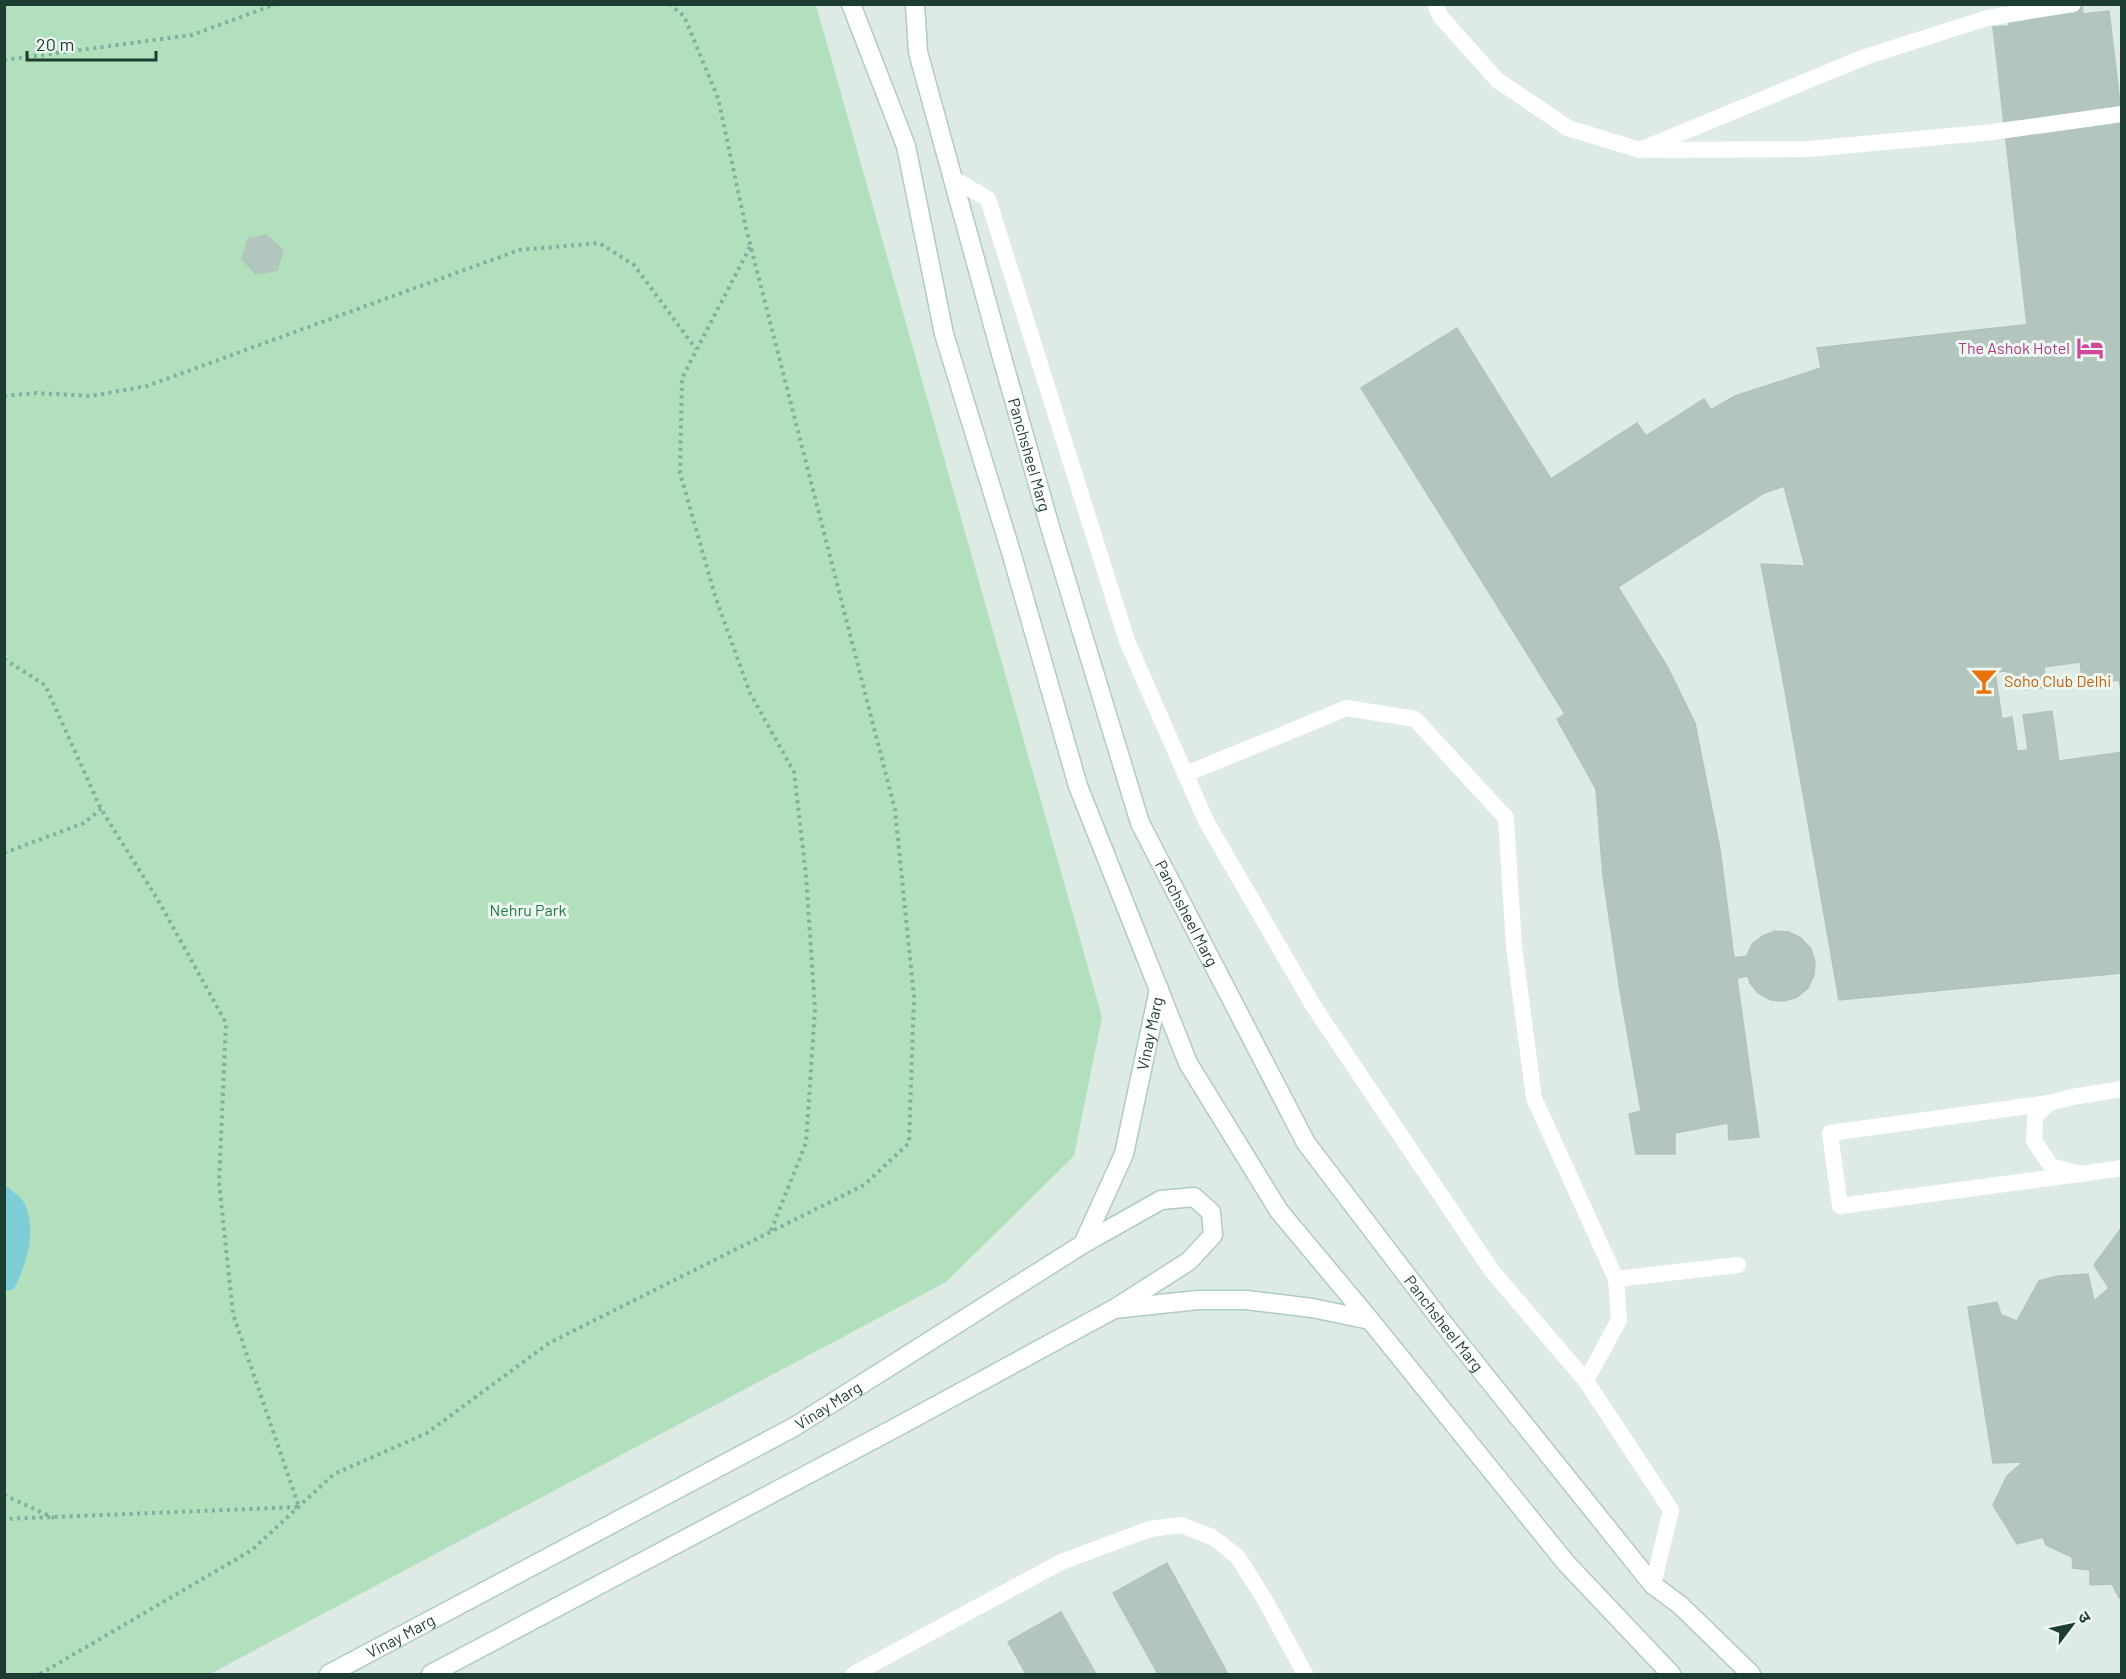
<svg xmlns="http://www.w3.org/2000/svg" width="2126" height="1679" viewBox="0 0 2126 1679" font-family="Barlow,'Noto Sans Devanagari',sans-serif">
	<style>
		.green { fill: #b2dfbc }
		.water { fill: #7dcdd7 }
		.building { fill: #b2c6bd; stroke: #afc5bb; stroke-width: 1.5 }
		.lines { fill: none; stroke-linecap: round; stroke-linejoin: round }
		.secondary-casing { stroke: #afccc0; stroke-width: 21 }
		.path { stroke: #79b29e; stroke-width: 4; stroke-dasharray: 3 4.5; stroke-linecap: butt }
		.service { stroke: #fff; stroke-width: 16 }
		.secondary { stroke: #fff; stroke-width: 18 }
		.labels { text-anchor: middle; stroke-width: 6; stroke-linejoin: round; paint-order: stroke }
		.hotel-label { font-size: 16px; fill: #b23c85; stroke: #edf7f2; text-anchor: end }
		.street-label { font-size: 16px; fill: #1d3c32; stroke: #edf7f2 }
		.food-label { font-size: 16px; fill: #c56008; stroke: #edf7f2; text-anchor: start }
		.park-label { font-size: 16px; fill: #237740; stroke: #edf7f2 }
	</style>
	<rect width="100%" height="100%" fill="#ddebe4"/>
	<polygon class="green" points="5,5 816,5 1102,1017 1074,1156 946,1282 210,1674 5,1674"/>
	<path class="water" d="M5,1185C10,1190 19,1195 23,1201C38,1229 27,1262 14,1289L5,1291Z"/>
	<g class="building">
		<polygon points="2006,4 2082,4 2083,14 2109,11 2122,120 2122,314 2027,325 1993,27 2009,26"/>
		<polygon points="266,235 283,250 277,270 256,274 242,259 248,239"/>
		<polygon points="2122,314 2122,696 2119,680 2083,685 2080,662 2044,667 2047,687 2024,690 2023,681 2009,683 2007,671 1995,672 2002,719 2012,717 2017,751 2028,750 2023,715 2052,711 2059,761 2122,752 2122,973 1839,1000 1781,668 1761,564 1805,566 1784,486 1764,493 1618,587 1667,666 1695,723 1720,849 1734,958 1747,956 1752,944 1763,936 1775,931 1789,932 1801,938 1811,949 1815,962 1814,975 1808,988 1797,997 1784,1001 1771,1000 1758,993 1750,983 1748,976 1737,978 1759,1137 1729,1140 1728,1123 1675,1133 1675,1154 1636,1154 1629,1114 1641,1111 1620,991 1603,876 1596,789 1557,719 1565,714 1361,388 1457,328 1551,479 1637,423 1646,436 1704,399 1711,410 1735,396 1821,368 1817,348"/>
		<polygon points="2122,1227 2122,1599 2119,1598 2112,1584 2090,1585 2090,1570 2073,1568 2072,1557 2046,1545 2043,1537 2017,1544 1993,1505 2007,1476 2023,1462 1993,1463 1968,1307 1997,1302 2001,1315 2017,1321 2039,1281 2058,1276 2088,1274 2094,1301 2109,1288 2094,1265"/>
		<polygon points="1167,1563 1228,1674 1158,1674 1113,1593"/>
		<polygon points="1061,1612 1096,1674 1026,1674 1008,1642"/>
	</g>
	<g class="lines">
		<defs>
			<g id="secondary">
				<polyline points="851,4 906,146 944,334 1011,552 1078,786 1188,1063 1279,1211 1370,1320 1566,1563 1671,1674"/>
				<path id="s1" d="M915,4L918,52L1003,361L1050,527L1140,823L1306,1143L1443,1323L1653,1585L1680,1605L1751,1674"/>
				<path id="s2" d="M1083,1244L1124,1154L1159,989"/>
				<path id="s3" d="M329,1674L794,1427L1083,1244L1161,1200L1194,1197L1211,1212L1213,1235L1189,1261L1114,1309"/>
				<polyline points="431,1674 897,1427 1114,1309 1198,1300 1246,1300 1312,1308 1370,1320"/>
			</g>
		</defs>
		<use href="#secondary" class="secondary-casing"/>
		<g class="path">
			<polyline points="4,60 192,35 276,4"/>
			<polyline points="750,247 682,378 680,473 716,599 750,693 794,772 806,875 815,1009 806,1143 770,1233"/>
			<polyline points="4,396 36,393 91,396 147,386 519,250 599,243 634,265 696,349"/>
			<polyline points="4,659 45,685 101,809 158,900 226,1023 219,1182 233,1314 299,1507 4,1519"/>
			<polyline points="4,853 84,823 101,809"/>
			<polyline points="4,1495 54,1518"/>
			<polyline points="40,1674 252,1550 334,1474 427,1433 549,1343 864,1185 909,1143 914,997 895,810 746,228 718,98 684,16 669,4"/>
		</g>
		<g class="service">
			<polyline points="1435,4 1440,16 1497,80 1568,128 1640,150 1865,57 1987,18 2073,4"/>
			<polyline points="1648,150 1809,149 1993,132 2122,114"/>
			<polyline points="952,178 988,199 1127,641 1206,821 1314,1007 1492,1271 1586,1381 1671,1510 1653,1585"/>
			<polyline points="1186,774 1347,708 1415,719 1506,818 1514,946 1534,1098 1616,1279 1619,1320 1586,1381"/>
			<polyline points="2122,1089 2072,1097 2049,1103 2035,1117 2034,1141 2051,1166 2080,1174 2122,1168"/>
			<polyline points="2049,1103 1830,1133 1840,1206 2080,1174"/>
			<polyline points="1616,1279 1738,1265"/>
			<polyline points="854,1674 1061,1562 1150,1529 1181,1525 1212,1537 1237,1556 1265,1600 1305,1674"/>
		</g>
		<use href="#secondary" class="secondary"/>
	</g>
	<defs>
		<symbol id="hotel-bare" viewBox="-9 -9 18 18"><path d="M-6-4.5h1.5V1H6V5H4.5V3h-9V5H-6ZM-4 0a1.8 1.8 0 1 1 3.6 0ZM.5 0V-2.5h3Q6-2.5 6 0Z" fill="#d1479c" stroke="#edf7f2" stroke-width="2.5" paint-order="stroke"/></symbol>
		<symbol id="bar-bare" viewBox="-9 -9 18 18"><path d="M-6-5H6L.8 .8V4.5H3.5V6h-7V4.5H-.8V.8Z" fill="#e8710a" stroke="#edf7f2" stroke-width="2.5" paint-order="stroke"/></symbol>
	</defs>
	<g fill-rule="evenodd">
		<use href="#hotel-bare" x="2071" y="329" width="38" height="38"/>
		<use href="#bar-bare" x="1965" y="662" width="38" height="38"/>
	</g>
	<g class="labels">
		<g class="hotel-label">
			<text x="2070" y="354">The Ashok Hotel</text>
		</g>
		<g class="street-label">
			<text dy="6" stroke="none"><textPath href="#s1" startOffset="466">Panchsheel Marg</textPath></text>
			<text dy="6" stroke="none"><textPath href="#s1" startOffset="952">Panchsheel Marg</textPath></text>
			<text dy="6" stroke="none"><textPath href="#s2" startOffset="222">Vinay Marg</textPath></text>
			<text dy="6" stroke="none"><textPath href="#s1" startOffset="1438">Panchsheel Marg</textPath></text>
			<text dy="6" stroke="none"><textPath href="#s3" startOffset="567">Vinay Marg</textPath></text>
			<text dy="6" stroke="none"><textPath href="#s3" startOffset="81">Vinay Marg</textPath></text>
		</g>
		<g class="food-label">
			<text x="2004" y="687">Soho Club Delhi</text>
		</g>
		<g class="park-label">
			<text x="528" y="916">Nehru Park</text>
		</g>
	</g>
	<rect width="2126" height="1679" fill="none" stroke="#1d3c32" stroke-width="12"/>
	<g transform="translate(2072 1625) rotate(58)" stroke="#edf7f2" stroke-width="4.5" paint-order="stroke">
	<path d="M0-4.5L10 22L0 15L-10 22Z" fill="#1d3c32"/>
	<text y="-9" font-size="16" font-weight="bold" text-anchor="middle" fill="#1d3c32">उ</text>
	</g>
	<path d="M27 51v9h129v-9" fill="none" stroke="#1d3c32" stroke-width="3"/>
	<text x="36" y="51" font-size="18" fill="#1d3c32" stroke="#edf7f2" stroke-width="4.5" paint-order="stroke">20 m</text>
</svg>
